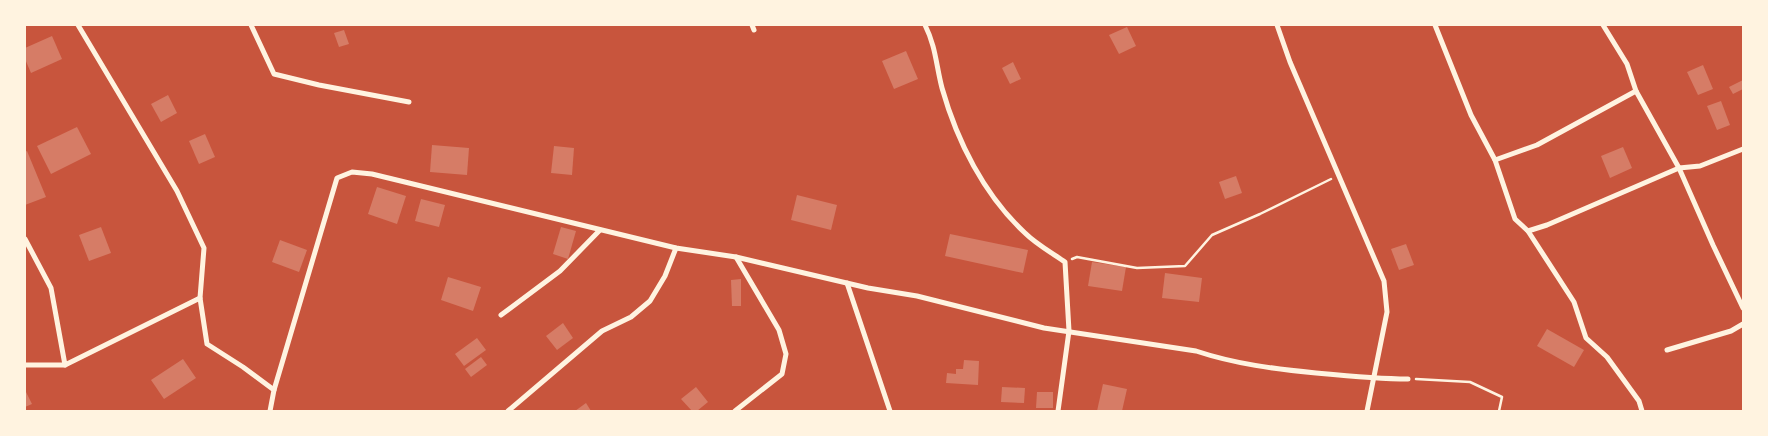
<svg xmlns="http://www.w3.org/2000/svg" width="1768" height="436" viewBox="0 0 1768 436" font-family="Cabin,sans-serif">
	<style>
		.building { fill: #d67c66 }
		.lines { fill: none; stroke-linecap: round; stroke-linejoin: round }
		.path { stroke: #fff3e0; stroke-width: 2.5 }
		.minor { stroke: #fff3e0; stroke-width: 5 }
	</style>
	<rect width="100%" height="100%" fill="#c8553d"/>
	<g class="building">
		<polygon points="1127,27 1136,46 1119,54 1109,35"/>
		<polygon points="344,30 349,44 339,47 334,33"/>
		<polygon points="52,36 62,59 31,73 25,59 25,48"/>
		<polygon points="906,51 918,79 894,89 882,61"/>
		<polygon points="1013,62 1021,79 1010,84 1002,68"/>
		<polygon points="1703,65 1713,89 1698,95 1687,72"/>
		<polygon points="1743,80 1743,89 1733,94 1729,87"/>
		<polygon points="168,95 177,113 161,122 151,104"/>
		<polygon points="1721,101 1730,125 1717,130 1707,106"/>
		<polygon points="77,127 91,154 51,174 37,146"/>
		<polygon points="205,134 215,157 199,164 189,141"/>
		<polygon points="432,145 469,148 467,175 430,172"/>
		<polygon points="554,146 574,148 572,175 551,173"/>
		<polygon points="1623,147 1632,168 1610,178 1601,156"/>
		<polygon points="27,151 46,197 25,205 25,152"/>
		<polygon points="1236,176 1242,193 1225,199 1219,182"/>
		<polygon points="377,187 406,196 397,224 368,214"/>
		<polygon points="797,195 837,205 831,230 791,220"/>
		<polygon points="421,199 445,205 439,227 415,221"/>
		<polygon points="101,227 111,253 89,261 79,235"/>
		<polygon points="561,227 576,231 568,259 553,254"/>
		<polygon points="950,234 1028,250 1023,273 945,256"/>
		<polygon points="280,240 307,250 299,272 272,262"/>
		<polygon points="1406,244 1414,265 1399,270 1391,249"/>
		<polygon points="1092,262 1126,267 1122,291 1088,286"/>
		<polygon points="1165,273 1202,278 1199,302 1162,298"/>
		<polygon points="448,277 481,287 473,311 441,300"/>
		<polygon points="741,279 741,306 732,306 731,280"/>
		<polygon points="563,323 573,338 557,350 546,336"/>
		<polygon points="1547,329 1584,350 1574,367 1537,346"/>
		<polygon points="477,338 486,350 464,366 455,354"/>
		<polygon points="481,357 487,365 471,377 465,369"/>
		<polygon points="183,359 196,378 164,399 151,380"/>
		<polygon points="964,360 979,361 978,385 946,383 947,373 956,374 956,369 963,369"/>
		<polygon points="1103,384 1127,389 1122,411 1097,411"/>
		<polygon points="696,387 708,402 697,411 692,411 681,399"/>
		<polygon points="1002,387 1025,388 1024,403 1001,402"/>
		<polygon points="25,390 32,404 25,407"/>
		<polygon points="1037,392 1053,392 1053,408 1036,408"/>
		<polygon points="586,403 591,411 575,411"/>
	</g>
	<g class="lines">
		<g class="path">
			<polyline points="1072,259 1077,257 1137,268 1185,266 1212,235 1260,214 1331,179"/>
			<polyline points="1416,379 1470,382 1502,397 1499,411"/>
		</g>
		<g class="minor">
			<polyline points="78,25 177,191 204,248 200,298 207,344 243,367 274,390 270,411"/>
			<polyline points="251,25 274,74 319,85 409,102"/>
			<polyline points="752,25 754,30"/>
			<path d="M925,25C936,47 936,65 942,88C957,141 984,195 1025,233C1036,244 1052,253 1065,262L1069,331L1058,411"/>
			<polyline points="1277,25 1290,62 1384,281 1387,312 1367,411"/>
			<polyline points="1435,25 1471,115 1495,160 1515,219 1528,231 1574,302 1586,338 1607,357 1639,401 1642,411"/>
			<polyline points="1603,25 1627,64 1636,91 1679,168 1700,166 1743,149"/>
			<polyline points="1495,160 1537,145 1636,91"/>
			<polyline points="1528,231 1547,225 1679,168 1713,245 1743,308"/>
			<polyline points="25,239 51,288 65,365 200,298"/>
			<polyline points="847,283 890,411"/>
			<polyline points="501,315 560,271 600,230"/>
			<polyline points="1667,350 1731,331 1743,324"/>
			<polyline points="25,365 65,365"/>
			<path d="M274,390L337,178L352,172L372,174L676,248L736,257L868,288L917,296L1044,328L1196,351C1235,364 1275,369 1316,373C1347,376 1377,379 1408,379"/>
			<polyline points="508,411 602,331 631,317 650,301 665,276 676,248"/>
			<polyline points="735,411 782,374 786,354 779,330 736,257"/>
		</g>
	</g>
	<rect width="1768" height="436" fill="none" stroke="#fff3e0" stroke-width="52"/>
</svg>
